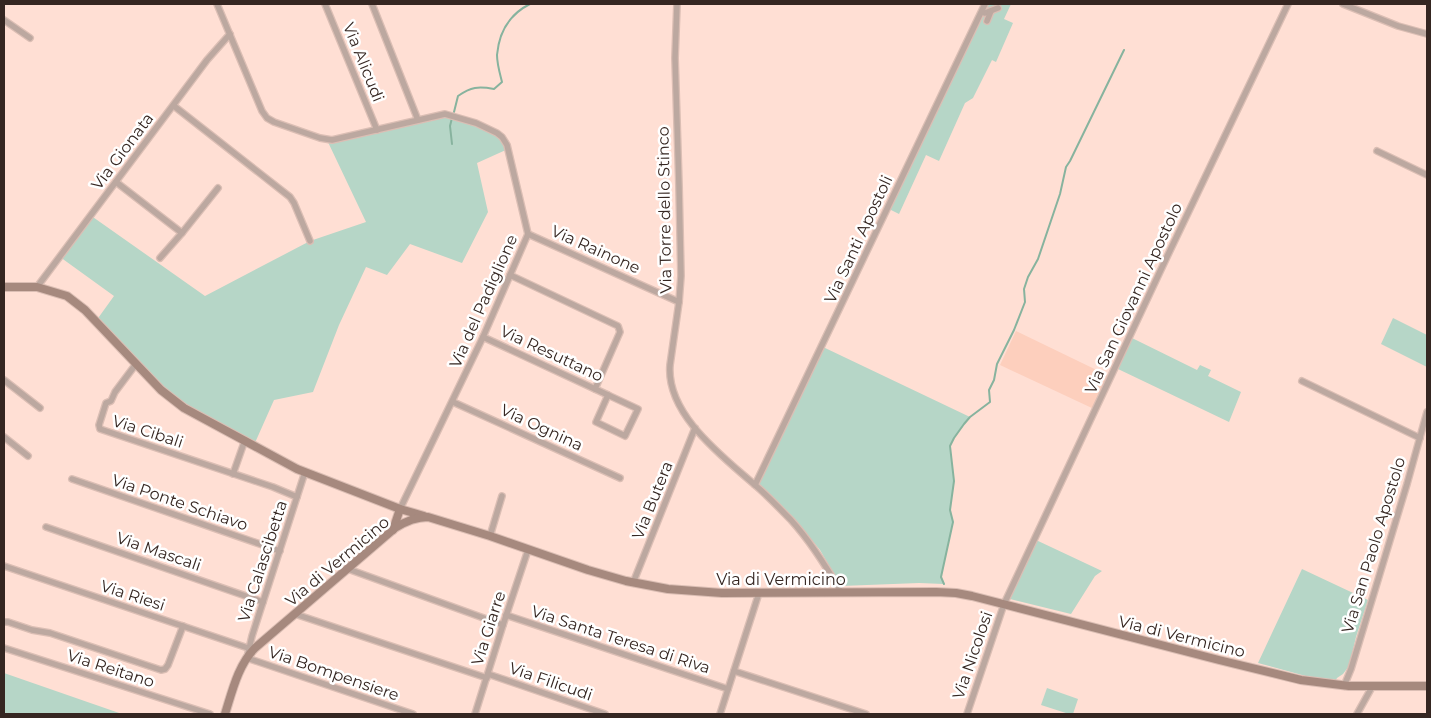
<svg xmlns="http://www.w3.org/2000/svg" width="1431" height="718" viewBox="0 0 1431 718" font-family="Montserrat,sans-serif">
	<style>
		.built { fill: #fdcfbd }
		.green { fill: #b6d6c7 }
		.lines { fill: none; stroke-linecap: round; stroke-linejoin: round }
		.stream { stroke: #87b39e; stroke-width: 2 }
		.street-casing { stroke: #dbbeb4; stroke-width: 8 }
		.secondary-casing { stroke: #dbbeb4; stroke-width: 10 }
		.street { stroke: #bca8a0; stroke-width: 5.5 }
		.secondary { stroke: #a6897e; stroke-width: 8 }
		.labels { text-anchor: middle; stroke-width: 5; stroke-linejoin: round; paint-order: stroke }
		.street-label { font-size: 16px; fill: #352621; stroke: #fff }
	</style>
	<rect width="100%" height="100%" fill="#ffdfd4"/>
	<polygon class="built" points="1016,331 1109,376 1094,409 1000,365"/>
	<g class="green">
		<polygon points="989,4 1011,4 1004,19 1013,23 996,62 992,60 973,98 965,103 939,161 926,155 899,214 889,209"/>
		<polygon points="445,114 497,133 508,149 477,163 488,212 462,263 410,244 387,275 366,267 339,325 313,392 274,400 254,445 180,405 96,321 114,296 60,257 90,215 205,296 310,241 366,222 327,140"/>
		<polygon points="1393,318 1427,335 1427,367 1381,344"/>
		<polygon points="1132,338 1197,370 1200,365 1211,370 1208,376 1241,392 1229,422 1118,369"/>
		<polygon points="823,347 970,417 954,438 950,446 954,481 950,510 953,522 941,577 944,584 919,583 841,586 820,550 795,520 757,485"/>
		<polygon points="1036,540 1102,571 1095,576 1071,614 1010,599"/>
		<polygon points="1302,569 1368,600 1356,637 1349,666 1343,674 1337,678 1335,682 1313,678 1258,663"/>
		<polygon points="4,673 122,714 4,714"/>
		<polygon points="1047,688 1078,699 1073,714 1069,714 1041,705"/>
	</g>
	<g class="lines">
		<g class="stream">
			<path d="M454,112L458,96C471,87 478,86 494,89L502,82C500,74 497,64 497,55C499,32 510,14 530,4"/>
			<polyline points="452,118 450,126 452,144"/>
			<polyline points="944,584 941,577 953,522 950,510 954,481 950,446 954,438 964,424 970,417 990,402 989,390 994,380 997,364 1014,330 1025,302 1024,289 1028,277 1038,259 1060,194 1066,167 1070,161 1124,50"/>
		</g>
		<defs>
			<g id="street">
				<polyline points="217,4 262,111 267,118 274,122 320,138 332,140 445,114 476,123 497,133 502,137 507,145 528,234 483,337 400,509"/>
				<polyline points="325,4 377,130"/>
				<polyline points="372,4 418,120"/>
				<path d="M677,4L675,58L679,186L681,276L679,302L670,365C666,414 722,456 755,485C768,496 779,508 791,520C811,542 826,566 841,592"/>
				<polyline points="1343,4 1398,26 1427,34"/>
				<polyline points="985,13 998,8"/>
				<polyline points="4,20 30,38"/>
				<polyline points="987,21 991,11"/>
				<polyline points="174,106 290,197 294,203 310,241"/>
				<polyline points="1377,151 1427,175"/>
				<polyline points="116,182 182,233 218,188"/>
				<polyline points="528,234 679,302"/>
				<polyline points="160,258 182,233"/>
				<polyline points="510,275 618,326 620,332 595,389"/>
				<polyline points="37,287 207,60 230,34"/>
				<polyline points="483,337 608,395"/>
				<polyline points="136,364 115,392 111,401 106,403 99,425 100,429 273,487 297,497"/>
				<polyline points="4,380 40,408"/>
				<polyline points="1302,381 1420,438"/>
				<polygon points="608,395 638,409 625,436 596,422"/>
				<polyline points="453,402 620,478"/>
				<polyline points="4,437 28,456"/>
				<polyline points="305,472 252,636 247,658 413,714"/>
				<polyline points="233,474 245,440"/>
				<polyline points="72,479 280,551"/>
				<polyline points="755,485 985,4"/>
				<polyline points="46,527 263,602"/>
				<polyline points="490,536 502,496"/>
				<polyline points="4,566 251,649"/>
				<polyline points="348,569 503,625"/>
				<polyline points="633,583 695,428"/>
				<polyline points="295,614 487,678"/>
				<polyline points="506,615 728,689"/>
				<polyline points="4,622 8,622 32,630 50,633 161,670 165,669 168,665 183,626"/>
				<polyline points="4,648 210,714"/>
				<polyline points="734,671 866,714"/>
				<polyline points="488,674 605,714"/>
				<polyline points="1344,686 1351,669 1407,484 1427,412"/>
				<polyline points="475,714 503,625 528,550"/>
				<polyline points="720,714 759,593"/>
				<polyline points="967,714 1004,604 1165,261 1288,4"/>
				<polyline points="1357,714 1372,687"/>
			</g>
			<g id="secondary">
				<polyline points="4,287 37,287 67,296 85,310 161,390 184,408 297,469 400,509 424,516"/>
				<polyline points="393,530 400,509"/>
				<path d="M225,714C232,692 238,665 255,648L395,528C406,521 416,517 428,517L490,536L588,570L626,581L668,589L722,593L936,592L956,593L972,596L1219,660L1301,680L1349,686H1427"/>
			</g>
		</defs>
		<use href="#street" class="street-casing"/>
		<use href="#secondary" class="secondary-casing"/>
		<use href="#street" class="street"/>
		<use href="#secondary" class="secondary"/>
	</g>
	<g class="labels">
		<g class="street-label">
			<text transform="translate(364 62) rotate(68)" y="6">Via Alicudi</text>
			<text transform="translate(122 151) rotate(-53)" y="6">Via Gionata</text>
			<text transform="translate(664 210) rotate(-91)" y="6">Via Torre dello Stinco</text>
			<text transform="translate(858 239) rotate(-65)" y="6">Via Santi Apostoli</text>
			<text transform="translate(596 249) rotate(24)" y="6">Via Rainone</text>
			<text transform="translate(1133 298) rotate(-65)" y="6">Via San Giovanni Apostolo</text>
			<text transform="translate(483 301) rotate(-66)" y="6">Via del Padiglione</text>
			<text transform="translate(552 353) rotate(25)" y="6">Via Resuttano</text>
			<text transform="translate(542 427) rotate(25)" y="6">Via Ognina</text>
			<text transform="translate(148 431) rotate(18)" y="6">Via Cibali</text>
			<text transform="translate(652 500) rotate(-68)" y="6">Via Butera</text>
			<text transform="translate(180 502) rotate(19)" y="6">Via Ponte Schiavo</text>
			<text transform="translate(1373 545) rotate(-73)" y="6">Via San Paolo Apostolo</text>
			<text transform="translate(159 551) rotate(19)" y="6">Via Mascali</text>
			<text transform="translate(262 561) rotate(-72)" y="6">Via Calascibetta</text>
			<text transform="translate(337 561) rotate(-40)" y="6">Via di Vermicino</text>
			<text x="781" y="585">Via di Vermicino</text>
			<text transform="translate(133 595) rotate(18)" y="6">Via Riesi</text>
			<text transform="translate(488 628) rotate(-72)" y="6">Via Giarre</text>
			<text transform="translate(1182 636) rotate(14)" y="6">Via di Vermicino</text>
			<text transform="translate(621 639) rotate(18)" y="6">Via Santa Teresa di Riva</text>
			<text transform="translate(972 655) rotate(-71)" y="6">Via Nicolosi</text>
			<text transform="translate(111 668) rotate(18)" y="6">Via Reitano</text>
			<text transform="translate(334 673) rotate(19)" y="6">Via Bompensiere</text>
			<text transform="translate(551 681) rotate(19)" y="6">Via Filicudi</text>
		</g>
	</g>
	<rect width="1431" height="718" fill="none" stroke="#352621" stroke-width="10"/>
</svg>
